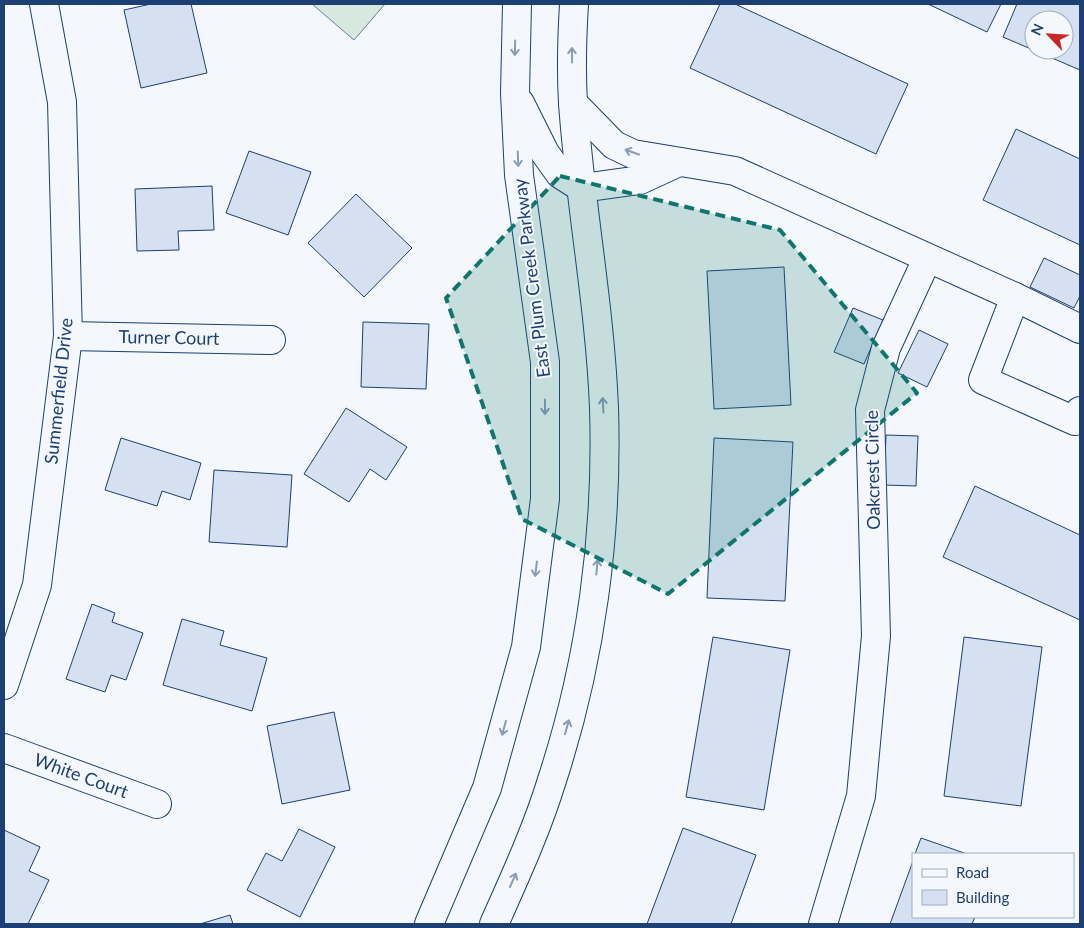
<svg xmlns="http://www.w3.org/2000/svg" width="1084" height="928" viewBox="0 0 1084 928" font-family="Lato,sans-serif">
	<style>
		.green { fill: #d7e8df; stroke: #687fa3 }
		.building { fill: #d5e0f0; stroke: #1d3f73; fill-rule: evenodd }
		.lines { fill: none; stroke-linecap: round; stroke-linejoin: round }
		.minor-casing { stroke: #1d3f73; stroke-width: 30 }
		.major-casing { stroke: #1d3f73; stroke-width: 30 }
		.minor { stroke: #f4f7fb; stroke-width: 28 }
		.major { stroke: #f4f7fb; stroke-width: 28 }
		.oneway { stroke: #889bb7 }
		.marked { fill: #0f766e; fill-opacity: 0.2; stroke: #0f766e; stroke-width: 4; stroke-dasharray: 10 6; stroke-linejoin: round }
		.labels { text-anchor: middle; stroke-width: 4; stroke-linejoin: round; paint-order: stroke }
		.street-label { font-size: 18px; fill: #1d3f73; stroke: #f4f7fb }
	</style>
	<rect width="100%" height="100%" fill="#f4f7fb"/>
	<polygon class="green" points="312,4 385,4 354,40"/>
	<g class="building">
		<polygon points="151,4 191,4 207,73 141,88 124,10"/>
		<polygon points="720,4 735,4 908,84 876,154 690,68"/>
		<polygon points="928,4 1001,4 987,32"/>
		<path d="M1017,4H1080V70L1003,37ZM1034,20H1064V50H1034Z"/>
		<polygon points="1016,129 1080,159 1080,245 983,200"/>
		<polygon points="249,151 311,172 288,235 226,213"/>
		<polygon points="212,186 214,230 178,231 179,250 137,251 135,189"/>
		<polygon points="356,194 412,248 364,297 308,243"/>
		<polygon points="1044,258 1080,275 1080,296 1074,308 1030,287"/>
		<polygon points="784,267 791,405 714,409 707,271"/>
		<polygon points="853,308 883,320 864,364 834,352"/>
		<polygon points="363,322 429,324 426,389 361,387"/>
		<polygon points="919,330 948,344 927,387 898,373"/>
		<polygon points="346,408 407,447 386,480 370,469 349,502 304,474"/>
		<polygon points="886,435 918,436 916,486 884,485"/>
		<polygon points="121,438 201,463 190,500 162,491 157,506 105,490"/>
		<polygon points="714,438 793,442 785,601 707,598"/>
		<polygon points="214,470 292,475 287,547 209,542"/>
		<polygon points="975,486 1080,535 1080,620 943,557"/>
		<polygon points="92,604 115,613 112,622 143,633 126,680 111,675 105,692 66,679"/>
		<polygon points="182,619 224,631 220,645 267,658 252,711 163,685"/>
		<polygon points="713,637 790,650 764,810 686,797"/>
		<polygon points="964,637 1042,647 1021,806 944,796"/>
		<polygon points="334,712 350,790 282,804 267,726"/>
		<polygon points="683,828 756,855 731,924 647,924"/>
		<polygon points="299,829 335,847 300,917 247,890 266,853 282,861"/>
		<polygon points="4,830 40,847 29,871 49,880 28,924 4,924"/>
		<polygon points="921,838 967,854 915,854"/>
		<polygon points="913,861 913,917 975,917 972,924 890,924"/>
		<polygon points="230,915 233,924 200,924"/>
	</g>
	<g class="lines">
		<defs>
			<g id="minor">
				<polyline points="573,103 614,145 633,154 735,171 1015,297"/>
				<polyline points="582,188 640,180 679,162"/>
				<polyline points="1080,329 1015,297 983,380 1075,421 1080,411"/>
				<polyline points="68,336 271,340"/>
				<polyline points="4,685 37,585 68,336 62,102 44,4"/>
				<polyline points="4,748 157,804"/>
				<polyline points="823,924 861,796 876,636 870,410 886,348 927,259"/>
			</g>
			<g id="major">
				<polyline points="520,103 545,153 560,174 582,188"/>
				<polyline points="429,924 487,788 526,647 545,499 545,362 519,175 515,93 517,4"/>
				<path d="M494,924C515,877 537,829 552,780C591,661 608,533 604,408C600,306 580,205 573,103C571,70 572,37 574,4"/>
			</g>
		</defs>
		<use href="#minor" class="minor-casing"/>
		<use href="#major" class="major-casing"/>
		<use href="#minor" class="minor"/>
		<use href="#major" class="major"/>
	</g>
	<defs><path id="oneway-shaft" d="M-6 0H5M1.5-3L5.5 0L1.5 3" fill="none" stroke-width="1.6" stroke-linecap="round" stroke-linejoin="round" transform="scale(1.25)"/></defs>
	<g class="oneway">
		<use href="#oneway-shaft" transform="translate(515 48) rotate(91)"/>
		<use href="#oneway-shaft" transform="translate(572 55) rotate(-91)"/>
		<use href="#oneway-shaft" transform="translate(632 152) rotate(-161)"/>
		<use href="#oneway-shaft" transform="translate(518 159) rotate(88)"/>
		<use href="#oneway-shaft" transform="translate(603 405) rotate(-93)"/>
		<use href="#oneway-shaft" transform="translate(545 407) rotate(90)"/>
		<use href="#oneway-shaft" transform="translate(597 567) rotate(-85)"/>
		<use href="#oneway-shaft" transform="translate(536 569) rotate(97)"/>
		<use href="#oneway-shaft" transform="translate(567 727) rotate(-74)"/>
		<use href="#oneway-shaft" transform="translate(504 728) rotate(105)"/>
		<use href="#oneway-shaft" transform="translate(513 880) rotate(-66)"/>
	</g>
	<path class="marked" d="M560,176L780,230L917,393L668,594L522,519L446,298Z"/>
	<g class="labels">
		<g class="street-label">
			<text transform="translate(532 278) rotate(-97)" y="6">East Plum Creek Parkway</text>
			<text transform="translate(169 338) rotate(1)" y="6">Turner Court</text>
			<text transform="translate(59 391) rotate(-84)" y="6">Summerfield Drive</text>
			<text transform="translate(873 470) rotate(-91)" y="6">Oakcrest Circle</text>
			<text transform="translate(81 776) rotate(20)" y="6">White Court</text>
		</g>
	</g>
	<rect width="1084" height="928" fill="none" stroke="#1d3f73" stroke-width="10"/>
	<rect x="912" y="853" width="162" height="65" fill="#f4f7fb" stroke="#9eadc5"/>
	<rect x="922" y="869" width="25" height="8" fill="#f4f7fb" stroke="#9eadc5"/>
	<text x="956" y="878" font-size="15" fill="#1d3f73">Road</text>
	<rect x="922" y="890" width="25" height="15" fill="#d5e0f0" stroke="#9eadc5"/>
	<text x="956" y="903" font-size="15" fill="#1d3f73">Building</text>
	<g transform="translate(1049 35) rotate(295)"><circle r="24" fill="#f4f7fb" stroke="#9eadc5"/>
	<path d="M0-4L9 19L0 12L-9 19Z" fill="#c62828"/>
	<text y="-8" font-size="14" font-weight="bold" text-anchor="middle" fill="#1d3f73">N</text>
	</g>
</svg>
